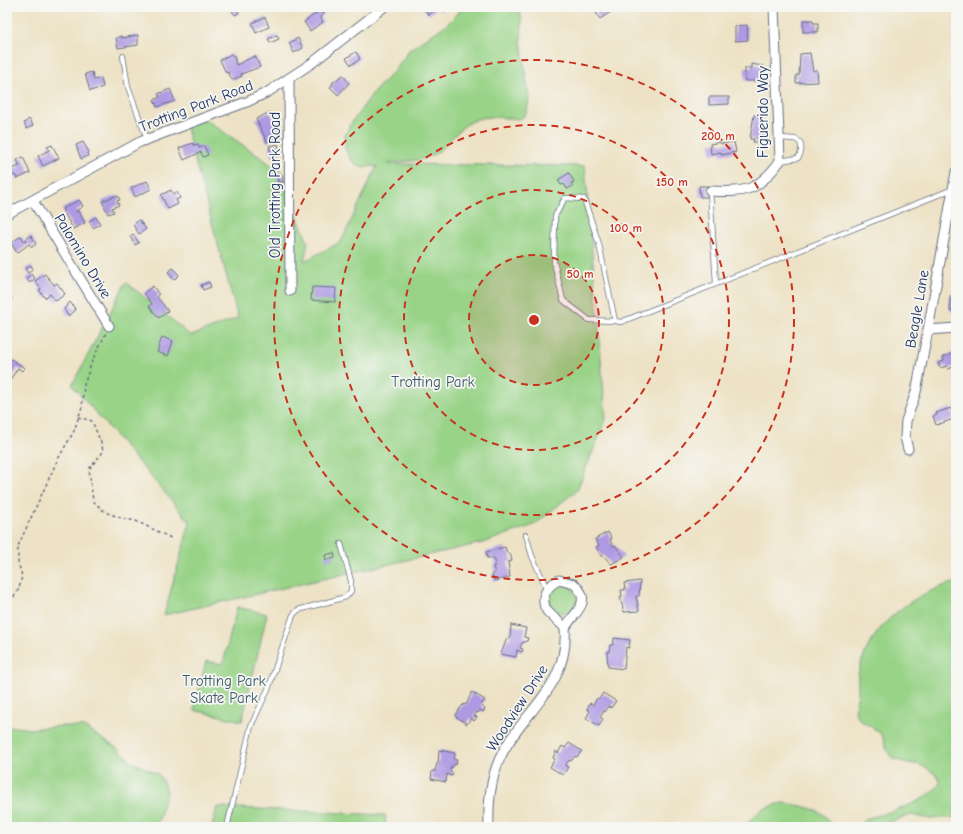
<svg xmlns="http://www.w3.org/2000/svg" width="963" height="834" viewBox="0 0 963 834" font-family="'Comic Neue',sans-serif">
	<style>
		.green { fill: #98d387; stroke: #5a8172 }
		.building { fill: #ae99e3 }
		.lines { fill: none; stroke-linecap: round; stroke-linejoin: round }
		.lane-casing { stroke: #646e82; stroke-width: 6 }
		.street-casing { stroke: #646e82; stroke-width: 11 }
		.path { stroke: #646e82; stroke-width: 1.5; stroke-dasharray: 3 3; stroke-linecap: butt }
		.lane { stroke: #fff; stroke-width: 4.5 }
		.street { stroke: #fff; stroke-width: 9 }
		.ring { fill: none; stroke: #c8321e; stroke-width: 2; stroke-dasharray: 7 5 }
		.labels { text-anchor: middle; stroke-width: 3.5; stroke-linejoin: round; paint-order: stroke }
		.street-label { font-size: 15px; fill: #1b2f5e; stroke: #f6f6f2 }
		.park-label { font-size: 15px; fill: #3a5868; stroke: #f6f6f2 }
		.centre { fill: #c8321e; stroke: #f6f6f2; stroke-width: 2 }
		.ring-label { font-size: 12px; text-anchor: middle; font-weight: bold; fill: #c8321e; stroke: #f6f6f2; stroke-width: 3.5; stroke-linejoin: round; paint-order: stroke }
	</style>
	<rect width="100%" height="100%" fill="#f6f6f2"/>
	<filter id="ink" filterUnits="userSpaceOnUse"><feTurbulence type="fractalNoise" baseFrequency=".025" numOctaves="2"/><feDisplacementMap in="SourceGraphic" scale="8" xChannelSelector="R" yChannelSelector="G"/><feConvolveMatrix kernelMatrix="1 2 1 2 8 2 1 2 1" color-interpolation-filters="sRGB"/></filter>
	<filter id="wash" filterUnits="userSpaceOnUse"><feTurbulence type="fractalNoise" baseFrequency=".012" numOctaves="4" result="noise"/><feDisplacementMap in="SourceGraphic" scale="16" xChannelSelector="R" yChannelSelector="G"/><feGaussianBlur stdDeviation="0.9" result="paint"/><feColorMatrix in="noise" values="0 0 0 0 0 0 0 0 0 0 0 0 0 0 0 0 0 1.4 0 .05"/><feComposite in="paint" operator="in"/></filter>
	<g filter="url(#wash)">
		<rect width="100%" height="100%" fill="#ede2c5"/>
		<g class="green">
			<path d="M464,7H515L521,15L522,23L521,40L529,99L527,111L524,116L519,119C492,117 476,112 456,134C447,142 442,151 430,156C417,163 402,160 388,164L585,166L606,419L577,490L534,525L482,543L164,615L190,522L72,385L126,282L191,336L238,318L185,124L205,119L279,170L308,243L304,261L341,242L377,166L360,167L352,161L345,149V135L352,122L373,93L396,69L410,49L446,25Z"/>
			<path d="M956,582V817L931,819L911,815L881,825L864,827L862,822L865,819C886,813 929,803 940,783L939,778C934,773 928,768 922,766C913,762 904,764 895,759C886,754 886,744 882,736C876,727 864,725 858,718C852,712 858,699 858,691C858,684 857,678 859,670C871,624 912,594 956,582Z"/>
			<circle cx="563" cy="599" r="14"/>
			<polygon points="237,607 267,614 242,721 194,710 206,661 223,664"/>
			<path d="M7,726L30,729L63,726L84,727L118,749L132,762L158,774L162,780L167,792C161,803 162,819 155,827H7Z"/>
			<path d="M782,803C791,803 819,809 825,816C828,819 830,824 832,827H743L762,809Z"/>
			<polygon points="217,807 385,815 386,827 212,827"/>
		</g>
		<g id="blocks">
			<g class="building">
				<polygon points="422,7 445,7 440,11 437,8 429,15"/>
				<polygon points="600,7 618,7 600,19 595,11"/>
				<polygon points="236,8 239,13 235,15 232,11"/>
				<polygon points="321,10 324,14 320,17 323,22 310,31 304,22"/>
				<polygon points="265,17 269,27 256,33 252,23"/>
				<polygon points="803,20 813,20 813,23 818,23 818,32 803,32"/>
				<polygon points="747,25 748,40 735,41 735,26"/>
				<polygon points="138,35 138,45 118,48 116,38 121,36 122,38"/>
				<polygon points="277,35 279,39 270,43 268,39"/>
				<polygon points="298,38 303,48 294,53 289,43"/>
				<polygon points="356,52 360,59 351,65 346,58"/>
				<polygon points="810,53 813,71 817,70 818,82 796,83 796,75 799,75 800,54"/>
				<polygon points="231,54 234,56 236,65 255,56 260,67 241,74 242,76 232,80 228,72 226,73 220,60"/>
				<polygon points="751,64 763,66 764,81 745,81 745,68 751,68"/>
				<polygon points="92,72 94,80 101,78 103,87 90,91 85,74"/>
				<polygon points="343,75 349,83 338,95 330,87 333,85 332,83"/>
				<polygon points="170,89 175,101 157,107 154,100 160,97 158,94"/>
				<polygon points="709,97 729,97 729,104 709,105"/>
				<polygon points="270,112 279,131 272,134 275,139 267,142 256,119"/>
				<polygon points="754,115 760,115 759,120 763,120 763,137 761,137 760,142 753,142 754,139 750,139"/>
				<polygon points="29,119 33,125 27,129 24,123"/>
				<polygon points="83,142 89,152 87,153 88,156 81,159 76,145"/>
				<polygon points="720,142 721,144 734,142 736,152 721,155 721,152 711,154 710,144"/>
				<polygon points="193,143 194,145 198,144 199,148 204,146 208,155 203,157 201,152 184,160 179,148"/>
				<polygon points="278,144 280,155 272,157 269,146"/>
				<polygon points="52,145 59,158 43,166 38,156 49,150 47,147"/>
				<polygon points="23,157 30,173 17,179 15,175 7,178 7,165 9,169 11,169 20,166 17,160"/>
				<polygon points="569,173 574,182 571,183 573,186 567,189 564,184 561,185 558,180"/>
				<polygon points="282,174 283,182 278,183 277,175"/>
				<polygon points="147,181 151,189 135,197 131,188"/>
				<polygon points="699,186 708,186 709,197 700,197"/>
				<polygon points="171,190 173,194 177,192 180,198 176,200 178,204 168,209 161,195"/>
				<polygon points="115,196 118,196 120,200 117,201 119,205 112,208 114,212 108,214 102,201"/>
				<polygon points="79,200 83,206 76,211 76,212 78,211 85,223 73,229 62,209"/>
				<polygon points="96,217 100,224 93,228 89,221"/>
				<polygon points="139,220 146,229 139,234 133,225"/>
				<polygon points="133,234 139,243 135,245 130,236"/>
				<polygon points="31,235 36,244 32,247 29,244 17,253 11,243 21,236 25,242 27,241 26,239"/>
				<polygon points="31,265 33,269 28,273 25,269"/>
				<polygon points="173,268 179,275 174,280 168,272"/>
				<polygon points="31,274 35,278 30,283 26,279"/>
				<polygon points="45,274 54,285 57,283 65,294 56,301 50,294 45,298 39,290 41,289 35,281"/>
				<polygon points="209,282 211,287 203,290 201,285"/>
				<polygon points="153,286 159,295 157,297 168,311 159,318 149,306 152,304 144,293"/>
				<polygon points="312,287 336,288 335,302 311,300"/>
				<rect x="950" y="296" width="6" height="15"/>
				<polygon points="70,302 76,310 68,316 64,309"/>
				<polygon points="162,337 173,341 168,356 157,352"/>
				<polygon points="956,352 956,366 948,369 947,366 940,368 938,363 944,361 943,357"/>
				<polygon points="11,359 25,368 22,371 18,368 7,384 7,361 9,362"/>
				<polygon points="951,408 954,419 936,425 933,416 937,415 936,413"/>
				<polygon points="608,532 612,539 610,540 613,546 615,545 624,557 611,564 603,555 601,556 596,547 599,546 595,539"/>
				<polygon points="505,547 507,553 510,553 512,561 508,562 510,577 494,581 492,574 495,573 493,566 496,565 494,558 487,558 486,552"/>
				<polygon points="334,553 335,558 326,560 325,555"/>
				<polygon points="640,581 639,596 636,596 639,611 624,612 620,597 622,597 621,590 625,590 624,583"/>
				<polygon points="511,625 526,628 524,637 528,638 527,641 522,643 520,648 523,649 522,652 517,650 516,657 501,654 507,638 510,639"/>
				<polygon points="614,638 630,640 629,648 626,647 624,669 608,667 607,652 609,652 610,645 613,645"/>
				<polygon points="472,692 485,700 481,705 485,709 483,712 480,710 478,713 477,712 474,716 477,717 474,721 471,718 467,724 455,716 461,707 464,704 466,705"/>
				<polygon points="603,693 616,701 611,708 609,706 605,712 604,711 600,717 603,719 599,726 586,718 590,711 587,709 590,703 593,705 597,698 599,699"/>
				<polygon points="569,743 582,751 577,757 575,756 571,761 569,760 565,766 568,767 563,775 550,767 555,759 553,758 556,751 558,753 562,746 565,748"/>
				<polygon points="439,750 455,753 454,760 457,760 456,765 454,764 453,767 451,767 450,772 453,773 452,776 447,774 446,782 431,779 432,771 435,771 437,763 438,764"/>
			</g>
		</g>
	</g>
	<g filter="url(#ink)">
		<use href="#blocks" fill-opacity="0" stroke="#646e82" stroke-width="1"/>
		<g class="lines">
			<defs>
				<g id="lane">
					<polyline points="123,56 128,87 147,139"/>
					<path d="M779,138L795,139L800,142C802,148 802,152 798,158L780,161"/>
					<polyline points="710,191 716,283"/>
					<polyline points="7,297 9,298 7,302"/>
					<polyline points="615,321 589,320 563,300 554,262 555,216 565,198 584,199 599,244 615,321 621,322 953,189"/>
					<polyline points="526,535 532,556 547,589"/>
					<polyline points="227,827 251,726 269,687 293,615 298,610 346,597 351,591 351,581 341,544"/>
				</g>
				<g id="street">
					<polyline points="289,78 290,291"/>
					<path d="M710,191C746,193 758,191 780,161L774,7"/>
					<polyline points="33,201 109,326"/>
					<polyline points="7,214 140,142 249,101 268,92 312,63 384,7"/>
					<polyline points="928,330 956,328"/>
					<polyline points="908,449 905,437 906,421 916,392 928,330 956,172"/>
					<path d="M559,580L574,584C594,602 574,612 565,628C560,622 552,617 547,611C539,598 547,585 559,580Z"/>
					<path d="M489,827C488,801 491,773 504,750C528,707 569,685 565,628"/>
				</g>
			</defs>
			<use href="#lane" class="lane-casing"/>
			<use href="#street" class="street-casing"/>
			<g class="path">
				<polyline points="78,417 92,421 102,445 103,452 89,469 93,501 105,512 121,518 136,521 171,538"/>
				<polyline points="7,607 19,589 22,576 18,562 18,546 58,459 74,431 82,407 84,385 92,361 106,333"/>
			</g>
			<use href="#lane" class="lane"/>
			<use href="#street" class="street"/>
		</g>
	</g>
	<circle cx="534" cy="320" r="65" fill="#c8321e" fill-opacity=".12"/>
	<g class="ring">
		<circle cx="534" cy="320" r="65"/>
		<circle cx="534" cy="320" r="130"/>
		<circle cx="534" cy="320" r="195"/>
		<circle cx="534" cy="320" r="260"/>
	</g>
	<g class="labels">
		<g class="street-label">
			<text transform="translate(196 106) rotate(-21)" y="5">Trotting Park Road</text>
			<text transform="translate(763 112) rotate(-90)" y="5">Figuerido Way</text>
			<text transform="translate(275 185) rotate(-90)" y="5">Old Trotting Park Road</text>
			<text transform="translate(83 256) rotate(59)" y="5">Palomino Drive</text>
			<text transform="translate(917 309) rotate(-80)" y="5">Beagle Lane</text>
			<text transform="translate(517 708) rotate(-57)" y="5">Woodview Drive</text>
		</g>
		<g class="park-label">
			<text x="433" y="387">Trotting Park</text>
			<text x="224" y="686">Trotting Park<tspan x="224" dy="17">Skate Park</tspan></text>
		</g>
	</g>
	<circle cx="534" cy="320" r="6" class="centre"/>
	<g class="ring-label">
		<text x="718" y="140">200 m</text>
		<text x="672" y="186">150 m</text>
		<text x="626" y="232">100 m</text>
		<text x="580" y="278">50 m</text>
	</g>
	<rect width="963" height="834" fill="none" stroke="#f6f6f2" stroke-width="24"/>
</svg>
